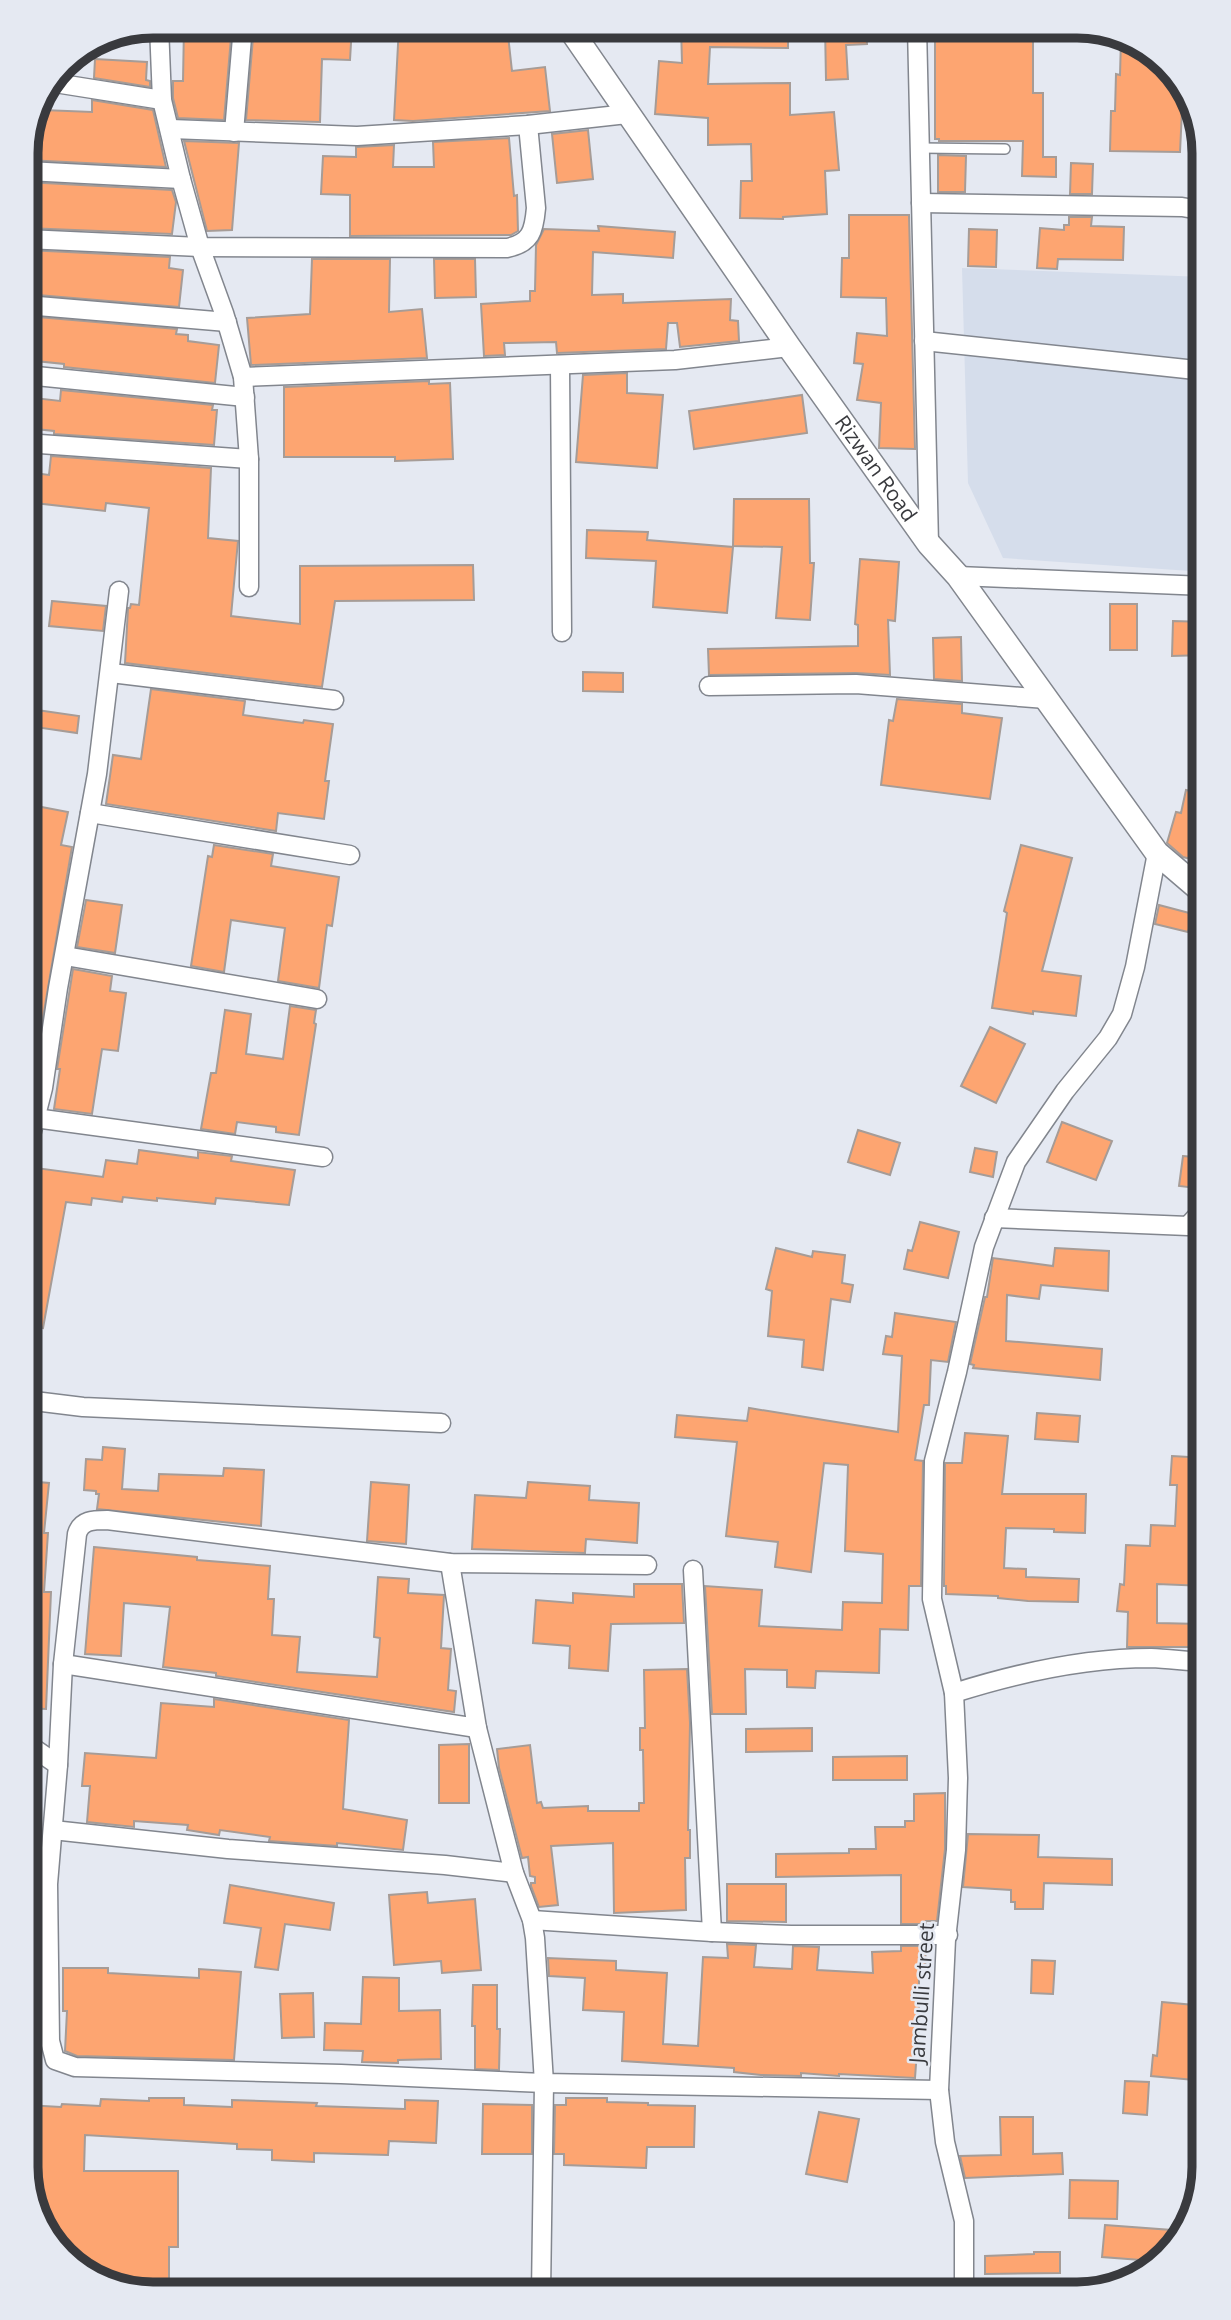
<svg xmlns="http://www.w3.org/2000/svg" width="1231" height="2320" viewBox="0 0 1231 2320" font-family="'Open Sans',sans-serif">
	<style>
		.built { fill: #d5ddeb }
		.building { fill: #fda571; stroke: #a69c97; stroke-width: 2 }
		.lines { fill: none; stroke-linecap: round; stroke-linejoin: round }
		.service-casing { stroke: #82868e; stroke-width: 12 }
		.minor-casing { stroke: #82868e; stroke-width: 21 }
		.tertiary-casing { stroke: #82868e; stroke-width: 26 }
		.service { stroke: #fff; stroke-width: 9 }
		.minor { stroke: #fff; stroke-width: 18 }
		.tertiary { stroke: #fff; stroke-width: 23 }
		.labels { text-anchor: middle; stroke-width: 5; stroke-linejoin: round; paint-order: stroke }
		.street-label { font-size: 21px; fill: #393a3e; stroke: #e5e9f2 }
		.rim { fill: none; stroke: #393a3e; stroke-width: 9 }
	</style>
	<rect width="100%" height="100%" fill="#e5e9f2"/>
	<polygon class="built" points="962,268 1205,277 1205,572 1003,558 968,483"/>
	<g class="building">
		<polygon points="184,26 232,26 224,120 178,118 173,98 173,81 183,81"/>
		<polygon points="254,26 352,26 350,60 322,59 320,122 246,120"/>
		<polygon points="399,26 507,26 512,71 545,67 550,111 413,121 394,120"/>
		<polygon points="681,26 788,26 788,48 710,47 708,84 790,83 790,115 834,112 839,170 825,171 827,214 783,217 783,219 740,218 741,181 752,181 751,144 708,145 708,118 655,114 659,61 682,63"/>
		<polygon points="825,26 866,26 867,44 846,45 848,79 826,80"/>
		<polygon points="935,27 1033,27 1033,93 1043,93 1043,157 1056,157 1056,177 1022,176 1023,141 939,141 939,139 935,139"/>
		<polygon points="1121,39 1148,48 1183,90 1180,152 1110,151 1111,111 1115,111 1116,74 1120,75"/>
		<polygon points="95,59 147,62 146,80 150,81 150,87 94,78"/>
		<polygon points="92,100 153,110 166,167 26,160 26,146 43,110 92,112"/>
		<polygon points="588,130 593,179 557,183 552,134"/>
		<polygon points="509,138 514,196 517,195 518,231 511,235 350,236 350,195 321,194 323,156 356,157 356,147 394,145 393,167 434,167 433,142"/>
		<polygon points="184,141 239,143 232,230 207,231"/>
		<polygon points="938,155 966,156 965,192 938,192"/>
		<polygon points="1071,163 1093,164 1092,194 1070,194"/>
		<polygon points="26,182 172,190 176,202 172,234 26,228"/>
		<polygon points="849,215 909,215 915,449 879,448 881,403 857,400 863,364 854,363 857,333 887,336 886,298 841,297 842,258 849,258"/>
		<polygon points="1069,217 1092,217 1091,226 1124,227 1123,260 1058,259 1057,269 1037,268 1040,228 1064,230 1064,225 1069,225"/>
		<polygon points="598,226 675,232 673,258 593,252 592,295 623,294 623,303 731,299 730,320 738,321 739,341 680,347 677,323 668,323 666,349 557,353 556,342 504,343 505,355 484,356 481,304 530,301 530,291 535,291 536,245 544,229 599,231"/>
		<polygon points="969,229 997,230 996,267 968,266"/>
		<polygon points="26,250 170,257 169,268 183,270 179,307 26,294"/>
		<polygon points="312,259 390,259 389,312 422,309 427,358 251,365 247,318 310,314"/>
		<polygon points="434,259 475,259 476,297 435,298"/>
		<polygon points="26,316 177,329 176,334 188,335 188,341 219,345 215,383 64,367 64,364 26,360"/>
		<polygon points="627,373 627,393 663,395 657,468 576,462 583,375"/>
		<polygon points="429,381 429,384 450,383 453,459 395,461 395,457 284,457 284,387"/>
		<polygon points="61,390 213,405 212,410 217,410 214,445 54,434 54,431 26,428 26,397 60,401"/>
		<polygon points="802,395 807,433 694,449 689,411"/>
		<polygon points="51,456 211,468 208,538 238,541 231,616 300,624 300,566 473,565 474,600 335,601 322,687 125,663 128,608 130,608 131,604 139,605 149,508 106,503 105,511 26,502 26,472 49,475"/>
		<polygon points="734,499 809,499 810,563 814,563 810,620 776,618 782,547 733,546"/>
		<polygon points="587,530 648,532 647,540 733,547 727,613 653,607 656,561 586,558"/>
		<polygon points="860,559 899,562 895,621 888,620 890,675 856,673 709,675 708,649 858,646 858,625 855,624"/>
		<polygon points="52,601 106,606 103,631 49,626"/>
		<rect x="1110" y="604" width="27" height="46"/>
		<polygon points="1173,621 1205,622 1205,655 1172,656"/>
		<polygon points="961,637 962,681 934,679 933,638"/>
		<polygon points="583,672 623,673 623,692 583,691"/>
		<polygon points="151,689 245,701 243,715 303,723 304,720 333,724 325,781 329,781 324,819 278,813 276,831 106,804 113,755 141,759"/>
		<polygon points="897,699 962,704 962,713 1002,718 990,799 881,785 889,720 893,721"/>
		<polygon points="37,710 79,716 77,733 35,727"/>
		<polygon points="1186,790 1205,794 1205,842 1199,861 1183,857 1167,843 1176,812 1181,813"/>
		<polygon points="26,804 68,812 61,845 72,847 35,1064 26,1062"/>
		<polygon points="214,845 273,854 271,866 339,877 332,926 327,925 319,988 278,981 285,928 231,920 224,972 191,966 208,856 212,857"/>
		<polygon points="1021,845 1072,858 1042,971 1081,976 1076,1016 1033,1011 1033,1014 992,1008 1007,913 1004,911"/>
		<polygon points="86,900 122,905 115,953 77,947"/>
		<polygon points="1159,905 1193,914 1188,932 1155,924"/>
		<polygon points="73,969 112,976 110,991 126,993 118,1051 102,1049 92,1114 54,1109 60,1069 57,1069"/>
		<polygon points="290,1006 316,1010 314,1023 316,1024 299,1135 276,1132 276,1127 237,1122 235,1134 201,1129 211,1073 216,1073 225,1010 251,1014 246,1054 283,1059"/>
		<polygon points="990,1027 1025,1044 996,1103 961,1086"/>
		<polygon points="1062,1122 1112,1141 1096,1180 1047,1162"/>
		<polygon points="858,1130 900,1143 890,1175 848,1162"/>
		<polygon points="975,1148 997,1152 993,1177 970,1172"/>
		<polygon points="139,1150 198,1158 198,1152 232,1156 231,1161 295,1170 289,1205 216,1198 215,1204 157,1198 157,1201 123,1197 122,1202 92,1198 91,1205 66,1202 43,1328 26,1325 26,1187 29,1167 103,1177 106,1160 137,1164"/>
		<polygon points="1183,1156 1205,1158 1204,1189 1179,1186"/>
		<polygon points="920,1222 959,1232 948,1278 904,1269 908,1250 912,1251"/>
		<polygon points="776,1248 812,1257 813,1251 845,1255 842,1283 853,1285 850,1302 831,1299 823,1370 802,1367 804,1340 768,1336 772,1291 766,1289"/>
		<polygon points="1055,1248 1109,1251 1108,1291 1041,1285 1039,1299 1007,1295 1006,1341 1102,1349 1100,1380 973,1368 974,1365 970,1364 985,1297 987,1297 993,1258 1053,1266"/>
		<polygon points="895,1313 956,1322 948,1362 931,1360 929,1405 924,1405 915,1460 923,1461 921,1586 909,1586 908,1630 880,1629 879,1673 816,1671 815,1688 787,1687 787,1670 745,1669 746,1714 712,1714 705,1586 762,1590 759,1626 842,1630 843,1602 882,1603 883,1554 845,1551 848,1465 824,1463 811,1572 775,1567 778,1542 726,1536 737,1442 675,1437 677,1415 747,1421 749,1408 898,1432 902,1356 883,1354 886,1336 892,1337"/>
		<polygon points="1037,1413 1080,1416 1078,1442 1035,1439"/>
		<polygon points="965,1433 1008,1436 1002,1494 1086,1494 1085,1533 1054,1532 1054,1529 1006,1528 1004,1568 1026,1569 1026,1577 1079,1579 1078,1602 1028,1601 998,1598 998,1596 946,1594 946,1586 944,1586 945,1463 962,1463"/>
		<polygon points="103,1447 125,1449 122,1489 158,1491 159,1474 223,1476 224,1468 264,1470 261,1526 97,1509 99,1494 96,1494 96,1491 84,1490 86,1459 102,1460"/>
		<polygon points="1172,1456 1205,1458 1205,1586 1157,1584 1157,1623 1201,1624 1200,1647 1127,1647 1128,1612 1117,1611 1120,1584 1124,1585 1126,1545 1150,1546 1151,1525 1175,1526 1177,1485 1170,1485"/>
		<polygon points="26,1481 49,1483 44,1533 48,1533 44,1592 51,1592 46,1709 26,1708"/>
		<polygon points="371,1482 409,1485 406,1544 367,1541"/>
		<polygon points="528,1482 590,1486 589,1500 639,1503 637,1543 586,1539 585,1553 472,1549 475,1495 526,1498"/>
		<polygon points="94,1547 197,1557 197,1560 270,1566 268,1599 274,1599 272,1635 300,1637 297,1672 377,1677 380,1638 374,1637 378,1577 409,1579 408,1593 444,1595 441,1648 451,1649 448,1690 456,1691 454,1712 216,1676 216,1673 163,1667 170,1607 124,1603 121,1656 85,1654"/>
		<polygon points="634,1584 682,1584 684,1623 611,1624 608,1671 569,1668 570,1646 533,1643 536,1600 573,1603 573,1593 634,1597"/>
		<polygon points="687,1669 690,1723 688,1830 690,1830 690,1858 685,1858 686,1910 614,1913 613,1843 551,1846 558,1905 539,1907 531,1886 531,1883 535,1883 535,1877 530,1876 528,1857 522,1858 499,1768 497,1749 530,1745 537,1803 541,1802 543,1808 588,1806 588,1811 639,1811 639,1803 644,1803 643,1750 640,1750 640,1728 645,1728 644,1670"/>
		<polygon points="214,1699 349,1720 343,1809 407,1820 403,1850 337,1843 337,1846 269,1841 270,1837 220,1830 219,1835 187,1830 188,1825 134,1821 134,1827 87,1822 90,1786 82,1786 85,1753 156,1758 161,1703 214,1707"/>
		<polygon points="812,1728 812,1751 746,1752 746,1729"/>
		<polygon points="469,1744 469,1803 439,1803 439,1745"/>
		<polygon points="907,1756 907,1780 833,1780 833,1757"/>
		<polygon points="945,1793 945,1849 937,1921 926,1921 926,1924 901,1924 901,1875 776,1877 776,1854 849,1853 849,1849 876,1849 875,1827 905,1827 905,1821 914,1821 914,1794"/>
		<polygon points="968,1834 1039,1835 1038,1857 1112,1859 1112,1885 1044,1883 1043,1909 1015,1909 1015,1902 1011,1902 1011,1890 963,1887"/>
		<polygon points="727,1884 786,1884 786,1922 727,1921"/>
		<polygon points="230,1885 334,1903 330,1930 285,1924 278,1970 255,1967 261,1928 224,1923"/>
		<polygon points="427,1892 428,1903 475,1899 481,1970 442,1973 441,1961 394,1965 389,1895"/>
		<polygon points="727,1944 756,1945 754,1967 792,1969 793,1946 819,1947 817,1970 873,1973 872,1952 901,1951 901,1946 926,1946 925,1975 919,1975 919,2023 915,2078 839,2074 839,2076 801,2073 801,2076 761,2075 734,2072 734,2068 622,2061 624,2012 583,2010 585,1978 549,1976 548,1958 616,1961 616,1970 667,1973 663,2044 698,2046 703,1957 728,1958"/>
		<polygon points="1032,1960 1055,1961 1053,1994 1031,1993"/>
		<polygon points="63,1968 108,1968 108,1973 199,1978 199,1969 241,1972 234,2060 77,2056 65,2051 67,2011 63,2011"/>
		<polygon points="363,1977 399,1978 399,2011 440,2010 441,2059 398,2060 398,2063 362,2062 363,2051 324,2050 325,2023 361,2024"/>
		<polygon points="473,1985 497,1985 497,2029 500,2029 499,2070 475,2069 475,2026 472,2026"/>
		<polygon points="313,1993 314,2037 282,2038 280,1994"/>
		<polygon points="1162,2002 1205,2006 1205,2081 1151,2076 1153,2055 1157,2056"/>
		<polygon points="1125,2081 1149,2082 1147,2115 1123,2113"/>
		<polygon points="149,2098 184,2098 184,2105 232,2107 232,2100 317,2103 316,2106 405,2109 405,2100 438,2101 436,2143 389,2141 388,2155 314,2153 314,2162 272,2160 272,2150 237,2149 237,2144 85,2135 84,2171 178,2171 178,2247 169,2247 169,2293 146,2293 83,2272 36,2215 26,2166 26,2105 61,2107 62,2104 100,2106 101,2099 149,2101"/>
		<polygon points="566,2098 607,2098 607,2102 648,2103 648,2105 695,2106 694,2147 647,2147 646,2168 564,2165 564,2154 554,2154 555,2105 566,2105"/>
		<polygon points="483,2104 532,2105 532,2154 482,2154"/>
		<polygon points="819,2112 859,2119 847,2182 806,2174"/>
		<polygon points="1000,2117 1033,2117 1033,2154 1062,2153 1063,2174 965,2178 960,2156 1001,2155"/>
		<polygon points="1070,2180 1118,2181 1117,2219 1069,2218"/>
		<polygon points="1105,2225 1185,2231 1183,2237 1154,2261 1102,2257"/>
		<polygon points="1034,2252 1060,2252 1060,2273 985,2274 985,2256 1034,2254"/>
	</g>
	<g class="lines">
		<defs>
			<polyline id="service" points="920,148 1005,149"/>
			<g id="minor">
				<polyline points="159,26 162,100 181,179 200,247 224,313 243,377 249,459 249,587"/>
				<polyline points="917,27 929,544"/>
				<polyline points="55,83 162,100"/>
				<polyline points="171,129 357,136 528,125 627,114"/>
				<polyline points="234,132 243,26"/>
				<polyline points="27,171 181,179"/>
				<polyline points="921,203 1182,207 1205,211"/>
				<path d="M26,239L200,247L507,248C531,243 534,231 536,208L528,125"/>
				<polyline points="26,305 227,322"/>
				<polyline points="924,341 1205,371"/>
				<polyline points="560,366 562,632"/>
				<polyline points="26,375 245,397"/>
				<polyline points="243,377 675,360 789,347"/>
				<polyline points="26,443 249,459"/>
				<polyline points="958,576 1205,586"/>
				<polyline points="111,673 334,700"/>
				<polyline points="709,686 856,684 1046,699"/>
				<polyline points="90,813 350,855"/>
				<polyline points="65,956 317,999"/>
				<polyline points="35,1118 323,1157"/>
				<polyline points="26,1155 43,1088 58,988 97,774 119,591"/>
				<polyline points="994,1218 1188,1226 1205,1207"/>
				<polyline points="26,1400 83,1407 441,1423"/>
				<path d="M647,1565L450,1563L107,1520C93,1520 81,1520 77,1534L63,1664L58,1765L48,1884L50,2041L55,2060L75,2067L341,2074L544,2083L939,2090"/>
				<polyline points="693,1570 712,1932"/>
				<polyline points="63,1664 477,1728 450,1563"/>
				<path d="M954,1693C1017,1673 1084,1658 1151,1658C1169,1659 1187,1661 1205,1662"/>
				<polyline points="477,1728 514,1873 532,1920 535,1938 544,2083 541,2294"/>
				<polyline points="26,1743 58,1765"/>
				<polyline points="53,1830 228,1849 445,1865 514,1873"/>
				<polyline points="532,1920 712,1932 791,1935 948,1935"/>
				<polyline points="964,2294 964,2221 945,2142 939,2090 946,1939 956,1850 958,1778 954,1693 932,1599 934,1461 957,1372 984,1247 1016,1162 1065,1091 1108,1038 1122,1014 1135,967 1157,853"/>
			</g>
			<g id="tertiary">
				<path id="s1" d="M568,26L789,347L929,544L958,576L1157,853L1205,894"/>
			</g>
		</defs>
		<use href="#service" class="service-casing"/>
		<use href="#minor" class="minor-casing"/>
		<use href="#tertiary" class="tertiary-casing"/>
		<use href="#service" class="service"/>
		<use href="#minor" class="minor"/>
		<use href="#tertiary" class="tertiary"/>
	</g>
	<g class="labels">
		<g class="street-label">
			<text dy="7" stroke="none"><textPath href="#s1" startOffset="539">Rizwan Road</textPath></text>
			<text transform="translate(922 1993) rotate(-86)" y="7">Jambulli street</text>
		</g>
	</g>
	<path d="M0 0H1231V2320H0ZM153 38H1077A115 115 0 0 1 1192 153V2167A115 115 0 0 1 1077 2282H153A115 115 0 0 1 38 2167V153A115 115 0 0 1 153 38Z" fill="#e5e9f2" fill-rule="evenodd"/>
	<path class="rim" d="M153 38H1077A115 115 0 0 1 1192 153V2167A115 115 0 0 1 1077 2282H153A115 115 0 0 1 38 2167V153A115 115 0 0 1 153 38Z"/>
</svg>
